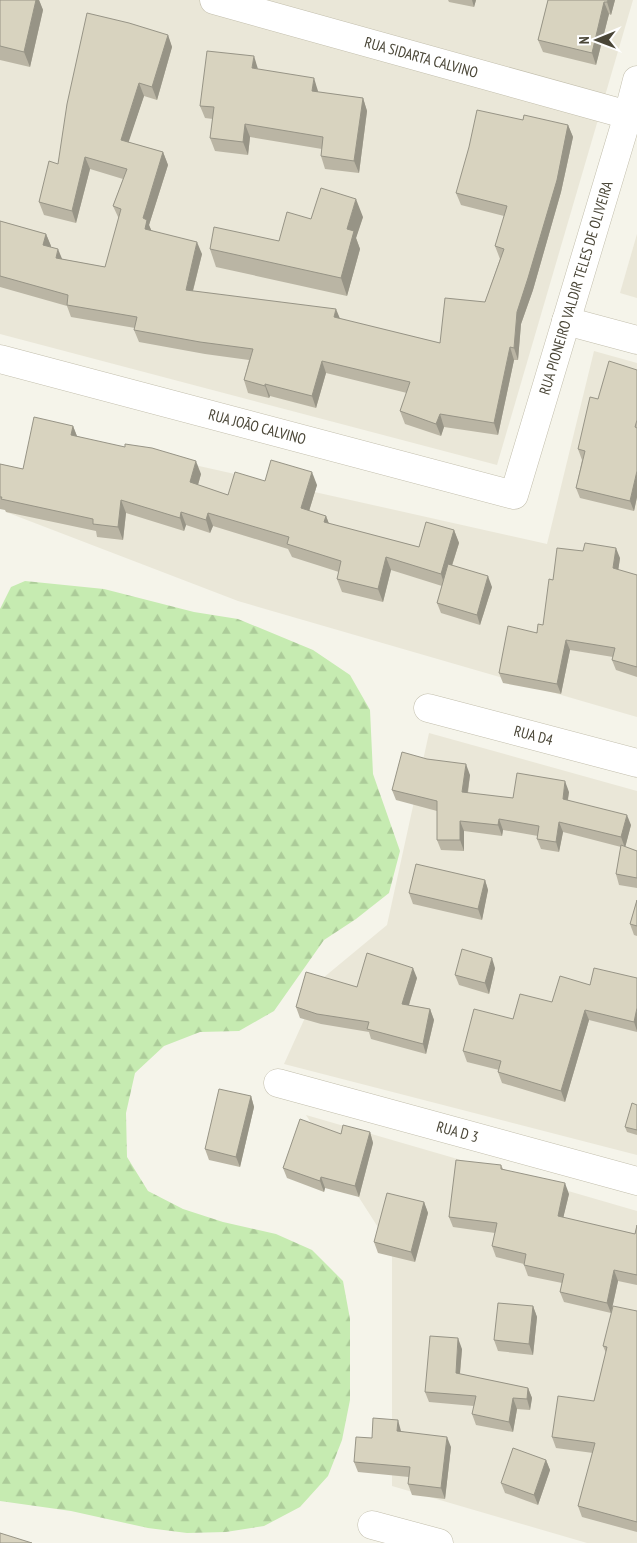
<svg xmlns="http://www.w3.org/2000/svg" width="637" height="1543" viewBox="0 0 637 1543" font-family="'PT Sans Narrow',sans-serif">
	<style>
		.residential { fill: #eae7d8 }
		.forest { fill: url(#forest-firs) }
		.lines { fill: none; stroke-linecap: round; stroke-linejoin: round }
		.minor-casing { stroke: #c2beac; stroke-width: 29 }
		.minor { stroke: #fff; stroke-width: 28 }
		.wall { fill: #bab5a4 }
		.shaded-wall { fill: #979486 }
		.building { fill: #d8d3bf; stroke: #979486 }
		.labels { text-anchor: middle; stroke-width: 4; stroke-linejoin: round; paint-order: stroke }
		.street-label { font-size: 15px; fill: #4a4637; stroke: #fff }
	</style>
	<defs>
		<pattern id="forest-firs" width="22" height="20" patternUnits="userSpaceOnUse" patternTransform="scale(1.25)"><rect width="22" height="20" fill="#c6ebb1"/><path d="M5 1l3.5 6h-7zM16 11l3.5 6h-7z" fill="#accb99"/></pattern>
	</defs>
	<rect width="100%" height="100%" fill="#f5f4ea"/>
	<g class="residential">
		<polygon points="0,0 633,0 497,465 0,334"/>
		<polygon points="637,234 637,298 620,293"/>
		<polygon points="594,351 637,363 637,717 238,601 6,512 38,430 547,544"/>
		<polygon points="429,733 637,791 637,1155 284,1064 323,978 387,925"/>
		<polygon points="306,1115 637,1211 637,1543 587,1543 392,1486 392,1249"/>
	</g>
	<polygon class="forest" points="25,581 104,589 194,612 238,619 313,650 350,675 370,710 373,774 400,851 389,893 356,919 324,940 274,1011 239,1031 200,1032 164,1046 135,1073 126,1113 127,1157 148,1191 183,1209 223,1222 276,1234 312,1250 343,1281 350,1319 350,1400 342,1440 328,1476 300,1507 264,1526 226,1532 187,1533 148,1528 71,1511 0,1501 0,609 11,587"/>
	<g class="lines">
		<defs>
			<g id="minor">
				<path id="s1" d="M214,0L628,115"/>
				<polyline points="566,321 637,340"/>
				<path id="s2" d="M0,359L514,495L628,115L637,80"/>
				<path id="s3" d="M428,708L637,763"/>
				<path id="s4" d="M278,1083L637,1181"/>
				<polyline points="372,1525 439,1543"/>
			</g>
		</defs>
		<use href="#minor" class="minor-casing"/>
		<use href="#minor" class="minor"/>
	</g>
	<g class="wall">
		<polygon points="0,0 39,0 43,10 30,67 0,60"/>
		<polygon points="448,0 476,0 474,7 449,2"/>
		<polygon points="548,0 615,0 611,15 609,14 596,65 543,52 538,40"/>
		<polygon points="168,35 172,47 157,100 144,96 128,142 163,152 168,165 149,225 151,230 202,254 193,291 340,319 440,343 485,302 500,259 495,246 504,216 461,205 456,193 523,120 568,125 573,137 561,192 533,290 521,324 518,360 514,360 498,435 444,427 441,436 405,424 400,411 407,393 326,373 316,408 270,396 269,398 248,393 244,380 249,360 205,354 139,342 134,330 135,328 71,317 67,306 0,287 0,221 46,234 51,246 51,247 62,259 105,267 119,219 113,206 123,179 90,169 76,223 44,215 39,202 58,164"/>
		<polygon points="258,69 318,91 318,92 363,98 367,111 359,173 325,169 321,156 322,149 250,137 248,155 215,151 210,138 213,119 205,118 200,106"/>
		<polygon points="363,217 356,238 360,249 347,296 216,267 210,249 279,241 311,219"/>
		<polygon points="637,370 637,497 634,511 580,498 576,488 582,460 578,449 598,399"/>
		<polygon points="73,426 77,436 201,474 198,485 228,495 265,481 317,485 309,511 326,516 329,524 419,547 454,530 459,543 452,566 492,587 480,625 441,613 437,603 442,586 391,570 383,602 342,592 337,579 339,572 292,557 288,549 213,526 210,533 186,525 184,531 126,513 123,540 97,537 96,531 6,512 5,510 0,509 0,464 23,469"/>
		<polygon points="620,558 618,570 637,575 637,677 616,670 612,660 613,657 570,650 561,694 503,683 499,673 543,625 553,580"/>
		<polygon points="427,759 470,775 468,793 513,798 569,792 568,800 631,825 625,847 637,851 637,888 619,885 616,874 621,847 563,832 559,852 541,849 537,839 538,836 503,830 502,836 464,831 464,851 441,850 437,840 437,811 396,800 392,790"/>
		<polygon points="485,880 488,890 482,920 413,904 409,893"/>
		<polygon points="637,900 637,936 634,935 630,924"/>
		<polygon points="495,968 489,994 459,985 455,975"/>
		<polygon points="417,978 409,1005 430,1009 434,1020 426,1054 371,1039 369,1032 321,1024 300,1018 296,1007 357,987"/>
		<polygon points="637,978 637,1032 589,1020 565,1102 502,1083 498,1072 499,1070 467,1062 463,1051 513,1019 590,985"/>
		<polygon points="251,1096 254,1107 240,1167 209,1160 205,1149"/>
		<polygon points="637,1105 637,1135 627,1132 625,1127"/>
		<polygon points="370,1132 373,1143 359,1197 325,1188 324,1192 287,1178 283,1168 341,1134"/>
		<polygon points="501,1165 503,1169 569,1194 563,1218 635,1234 637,1225 637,1285 618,1281 611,1313 564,1302 560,1292 562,1283 528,1276 524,1265 524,1264 496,1257 492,1246 495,1233 453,1227 449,1217"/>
		<polygon points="424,1202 428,1213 415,1262 378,1253 374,1242"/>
		<polygon points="533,1306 537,1317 533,1355 498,1351 494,1340"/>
		<polygon points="637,1311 637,1532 582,1517 578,1506 593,1453 556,1448 552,1437 594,1401 606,1353 603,1346"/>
		<polygon points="462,1349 460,1374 528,1388 532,1398 530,1410 517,1409 513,1432 476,1425 472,1414 474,1406 429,1402 425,1392"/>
		<polygon points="401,1431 451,1447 445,1499 412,1495 408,1484 409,1477 358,1472 354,1462 372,1438"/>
		<polygon points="546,1460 550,1470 538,1505 505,1493 501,1483"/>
	</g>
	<g class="shaded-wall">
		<polygon points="36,0 39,0 43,10 30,67 24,52"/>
		<polygon points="472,0 476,0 474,7"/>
		<polygon points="608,0 615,0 611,15 607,2"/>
		<polygon points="604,2 609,14 596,65 592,53"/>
		<polygon points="168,35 172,47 157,100 152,87"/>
		<polygon points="254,56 258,69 252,68"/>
		<polygon points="314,78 318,91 316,104 312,91"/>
		<polygon points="139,83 144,96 125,153 121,140"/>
		<polygon points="363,98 367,111 359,173 354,161"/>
		<polygon points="245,124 250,137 248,155 243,142"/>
		<polygon points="568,125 573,137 561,192 533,290 521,324 518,360 514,348 517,312"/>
		<polygon points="163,152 168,165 149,225 152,232 145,229 143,218"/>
		<polygon points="85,157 90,169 76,223 72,211"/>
		<polygon points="356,199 363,217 356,238 360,249 347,296 341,278 347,229"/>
		<polygon points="46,234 51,246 48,258 43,245"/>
		<polygon points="197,242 202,254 190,302 186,290"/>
		<polygon points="58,249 63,261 56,258"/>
		<polygon points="336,309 341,321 334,317"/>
		<polygon points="510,347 514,360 498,435 494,423"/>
		<polygon points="322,361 326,373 316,408 312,396"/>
		<polygon points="265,384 270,396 269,398 265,386"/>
		<polygon points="440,414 444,427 441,436 436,424"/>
		<polygon points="73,426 78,439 71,435"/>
		<polygon points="196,461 201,474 195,495 190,482"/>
		<polygon points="637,471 637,497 634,511 630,501"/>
		<polygon points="312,472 317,485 306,521 301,508"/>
		<polygon points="121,500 126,513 123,540 118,527"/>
		<polygon points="181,512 186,525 184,531 180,518"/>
		<polygon points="208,513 213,526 210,533 206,520"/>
		<polygon points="326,516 331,529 324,522"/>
		<polygon points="454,530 459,543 445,587 441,574"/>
		<polygon points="616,548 620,558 617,579 613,568"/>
		<polygon points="386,557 391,570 383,602 378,589"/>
		<polygon points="488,576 492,587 480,625 477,615"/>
		<polygon points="566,640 570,650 561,694 557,684"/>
		<polygon points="466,764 470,775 466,803 462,792"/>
		<polygon points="565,781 569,792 566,809 563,799"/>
		<polygon points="627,815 631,825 625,848 621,837"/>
		<polygon points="499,819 503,830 502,836 498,825"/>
		<polygon points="460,821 464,831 464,851 460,840"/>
		<polygon points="559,822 563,832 559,852 556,842"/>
		<polygon points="485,880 488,890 482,920 478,909"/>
		<polygon points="492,958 495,968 489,994 485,983"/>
		<polygon points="413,968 417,978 406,1014 402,1004"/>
		<polygon points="637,1008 637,1031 634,1022"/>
		<polygon points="430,1009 434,1020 426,1054 423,1044"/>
		<polygon points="585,1010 589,1020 565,1102 561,1091"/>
		<polygon points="251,1096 254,1107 240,1167 236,1157"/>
		<polygon points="370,1132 373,1143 359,1197 355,1186"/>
		<polygon points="321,1177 325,1188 324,1192 320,1181"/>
		<polygon points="565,1183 569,1194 561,1227 558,1216"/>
		<polygon points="424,1202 428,1213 415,1262 411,1252"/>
		<polygon points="614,1270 618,1281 611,1313 607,1303"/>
		<polygon points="533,1306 537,1317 533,1355 529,1344"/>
		<polygon points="458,1338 462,1349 459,1383 456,1373"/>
		<polygon points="528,1388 532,1398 530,1410 527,1399"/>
		<polygon points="513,1398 517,1409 513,1432 509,1422"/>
		<polygon points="398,1420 401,1431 401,1441 397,1431"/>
		<polygon points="447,1437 451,1447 445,1499 441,1488"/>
		<polygon points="546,1460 550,1470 538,1505 534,1495"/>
	</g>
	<g class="building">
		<polygon points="0,0 36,0 24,52 0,46"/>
		<polygon points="548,0 608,0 607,2 604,2 592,53 538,40"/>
		<polygon points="87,13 129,23 168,35 152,87 139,83 121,140 163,152 143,218 147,220 145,229 197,242 186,290 336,309 334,317 440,343 445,298 485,302 504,249 495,246 507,206 456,193 469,147 477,110 523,120 524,115 568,125 557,180 528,278 517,312 514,348 510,347 494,423 440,414 436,424 400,411 410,382 322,361 312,396 265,384 265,386 244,380 253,349 200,342 134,330 137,317 67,305 68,295 0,276 0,221 46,234 43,245 58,249 56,258 105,267 121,209 113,206 127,169 85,157 72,211 39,202 49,161 58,164 67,104"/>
		<polygon points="207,51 254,56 252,68 314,78 312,91 363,98 354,161 321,156 323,137 245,124 243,142 210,138 214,107 200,106"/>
		<polygon points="321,188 356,199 347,229 354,231 341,278 210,249 214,227 279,241 287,212 311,219"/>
		<polygon points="609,361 637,370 637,420 635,427 637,428 637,471 630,501 576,488 585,451 578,449 590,397 598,399"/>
		<polygon points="34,417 73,426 71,435 125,447 125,444 152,448 196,461 190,482 228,495 235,472 265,481 271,460 312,472 301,508 326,516 324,522 419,547 426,522 454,530 441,574 386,557 378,589 337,579 341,561 287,544 289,537 208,513 206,520 181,512 180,518 121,500 118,527 93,524 93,519 1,499 2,497 0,497 0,464 23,469"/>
		<polygon points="585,543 616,548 613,568 637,575 637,667 612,660 615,648 566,640 557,684 499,673 508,626 537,633 538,624 543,625 549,579 553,580 557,548 583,551"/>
		<polygon points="448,564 488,576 477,615 437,603"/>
		<polygon points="402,752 427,759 466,764 462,792 513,798 517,773 565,781 563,799 627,815 621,837 559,822 556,842 537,839 539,826 499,819 498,825 460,821 460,840 437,840 437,801 392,790"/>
		<polygon points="621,845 637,851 637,878 616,874"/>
		<polygon points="416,864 485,880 478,909 409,893"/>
		<polygon points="637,900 637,926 630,924"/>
		<polygon points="462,949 492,958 485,983 455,975"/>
		<polygon points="367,953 413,968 402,1004 430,1009 423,1044 367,1029 369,1022 317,1014 296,1007 306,972 357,987"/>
		<polygon points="594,968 637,978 637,1008 634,1022 585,1010 561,1091 498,1072 501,1061 463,1051 474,1009 513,1019 520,994 552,1002 560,976 590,985"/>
		<polygon points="219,1089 251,1096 236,1157 205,1149"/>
		<polygon points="632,1103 637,1105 637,1130 625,1127"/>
		<polygon points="300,1119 341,1134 343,1125 370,1132 355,1186 321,1177 320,1181 283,1168"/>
		<polygon points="456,1160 501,1165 501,1169 565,1183 558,1216 635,1234 637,1225 637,1275 614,1270 607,1303 560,1292 564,1274 524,1265 526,1254 492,1246 497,1223 449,1217"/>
		<polygon points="387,1193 424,1202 411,1252 374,1242"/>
		<polygon points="498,1303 533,1306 529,1344 494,1340"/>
		<polygon points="613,1306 637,1311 637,1522 578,1506 595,1443 552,1437 558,1396 594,1401 607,1347 603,1346"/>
		<polygon points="430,1336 458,1338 456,1373 528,1388 527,1399 513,1398 509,1422 472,1414 476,1396 425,1392"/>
		<polygon points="373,1418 398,1420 397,1431 447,1437 441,1488 408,1484 410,1467 354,1462 356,1437 372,1438"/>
		<polygon points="513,1448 546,1460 534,1495 501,1483"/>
		<polygon points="0,1533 32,1543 0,1543"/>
	</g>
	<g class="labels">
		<g class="street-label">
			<text dy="5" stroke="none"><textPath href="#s1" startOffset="215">RUA SIDARTA CALVINO</textPath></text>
			<text dy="5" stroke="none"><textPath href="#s2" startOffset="748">RUA PIONEIRO VALDIR TELES DE OLIVEIRA</textPath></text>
			<text dy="5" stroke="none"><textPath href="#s2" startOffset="266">RUA JOÃO CALVINO</textPath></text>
			<text dy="5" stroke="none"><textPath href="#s3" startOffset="109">RUA D4</textPath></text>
			<text dy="5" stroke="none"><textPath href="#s4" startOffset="186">RUA D 3</textPath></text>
		</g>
	</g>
	<g transform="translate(597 40) rotate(269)" stroke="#ffffff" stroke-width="4" paint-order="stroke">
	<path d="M0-4L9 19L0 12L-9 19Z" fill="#4a4637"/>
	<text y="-8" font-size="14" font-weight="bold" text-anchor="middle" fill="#4a4637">N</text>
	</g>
</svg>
